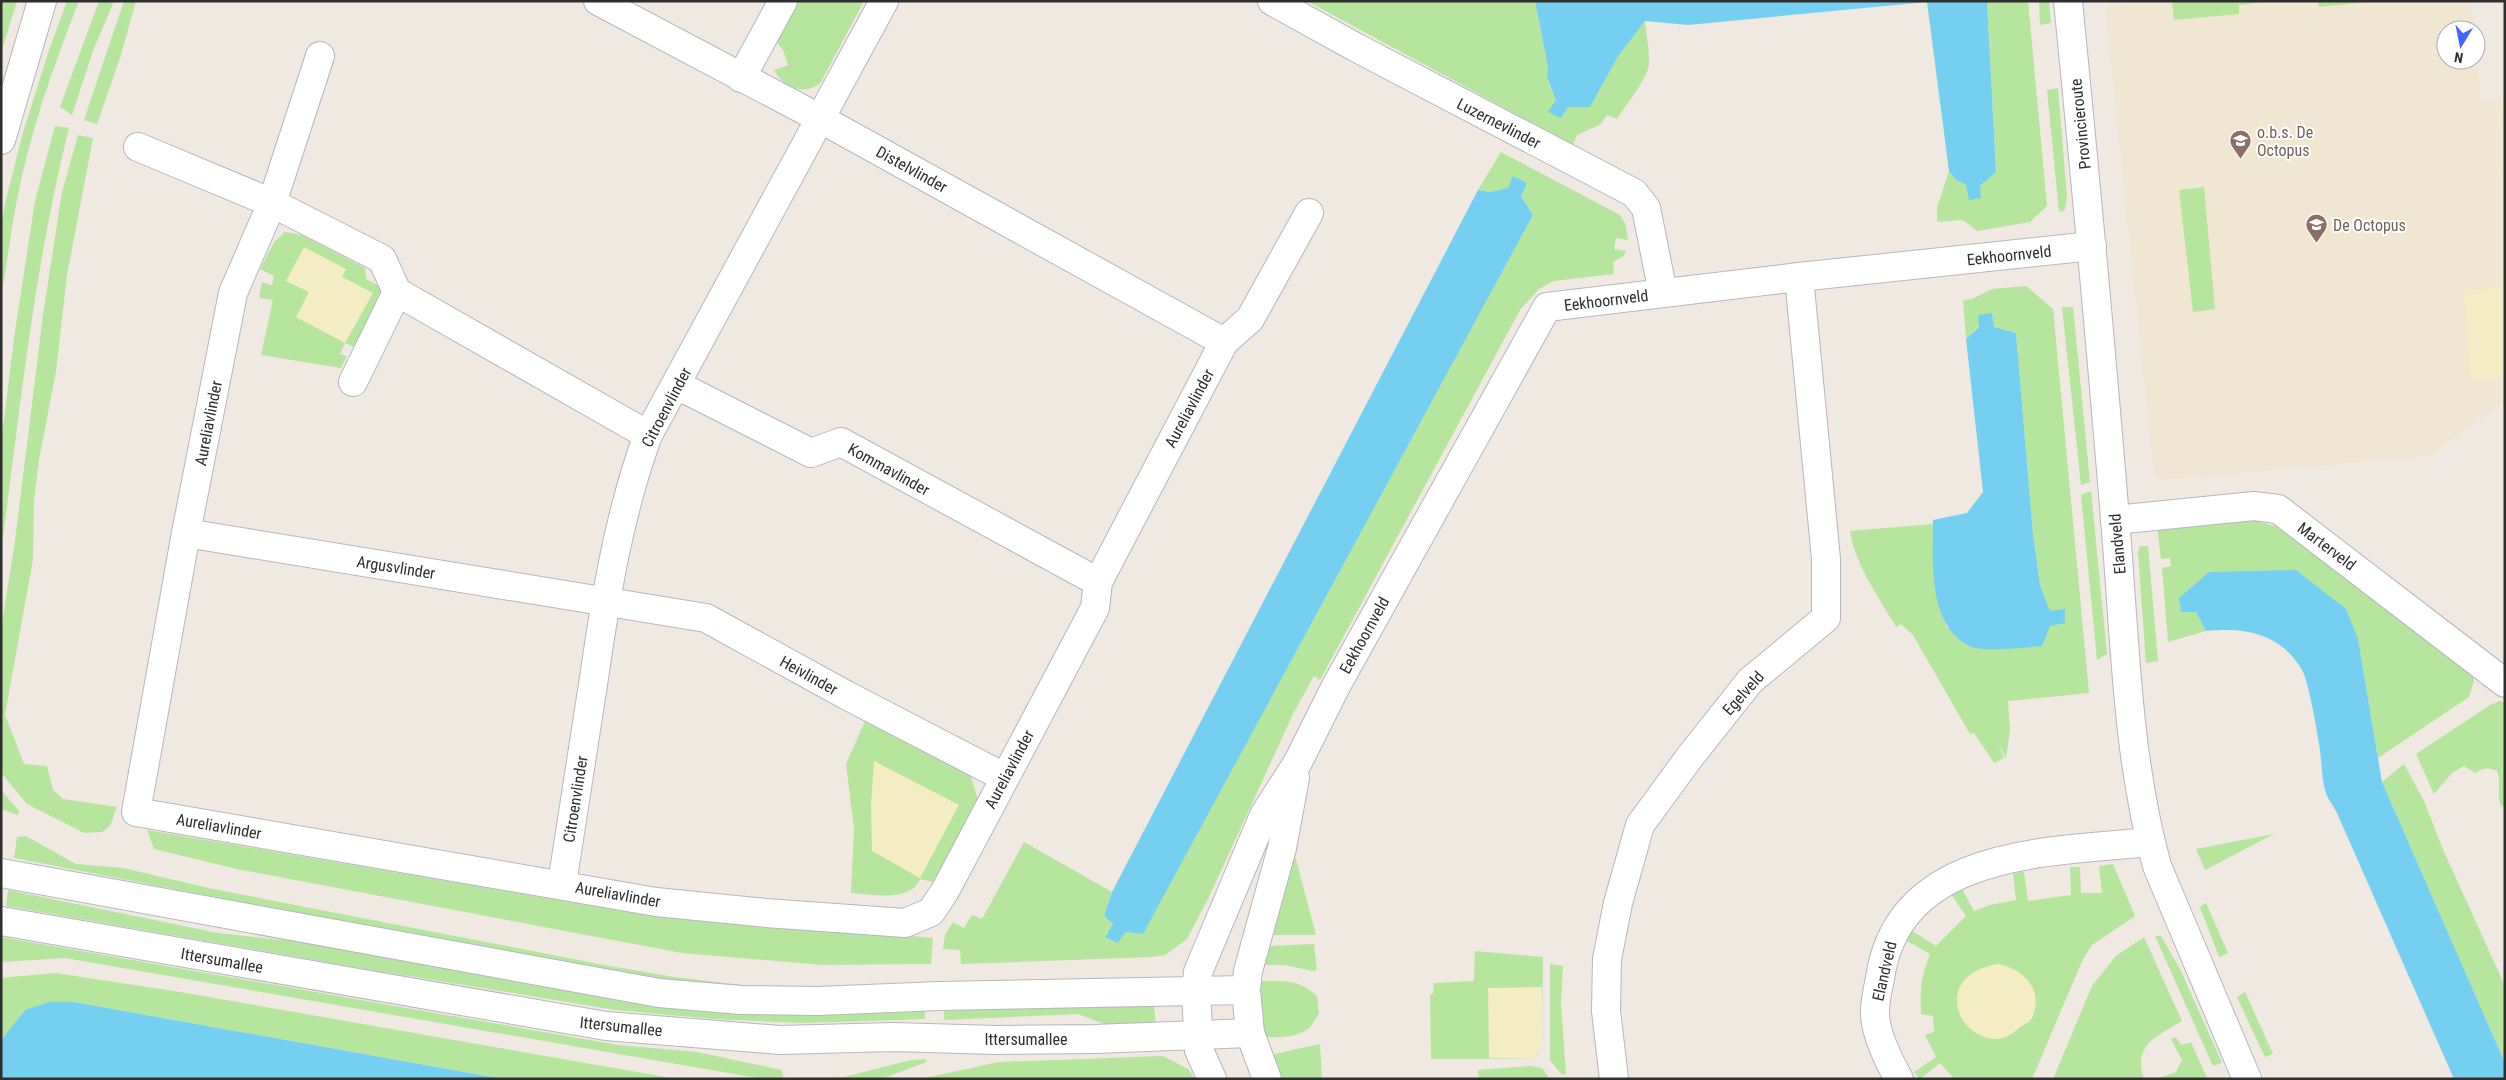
<svg xmlns="http://www.w3.org/2000/svg" width="2506" height="1080" viewBox="0 0 2506 1080" font-family="'Roboto Condensed',sans-serif">
	<style>
		.education { fill: #f0e6d1 }
		.green { fill: #b6e59e }
		.sand { fill: #f3ecc5 }
		.water { fill: #75cff0 }
		.lines { fill: none; stroke-linecap: round; stroke-linejoin: round }
		.street-casing { stroke: #b4b7c1; stroke-width: 30 }
		.secondary-casing { stroke: #b4b7c1; stroke-width: 30 }
		.street { stroke: #fff; stroke-width: 28 }
		.secondary { stroke: #fff; stroke-width: 28 }
		.labels { text-anchor: middle; stroke-width: 4; stroke-linejoin: round; paint-order: stroke }
		.street-label { font-size: 16px; fill: #2e2e2e; stroke: #fff }
		.education-label { font-size: 16px; fill: #785e54; stroke: #fff; text-anchor: start }
	</style>
	<rect width="100%" height="100%" fill="#efe9e1"/>
	<polygon class="education" points="2145,1 2471,1 2474,30 2446,30 2446,60 2476,60 2476,48 2481,100 2501,98 2505,142 2503,175 2505,177 2505,401 2428,456 2162,480 2154,473 2105,5"/>
	<g class="green">
		<polygon points="1,1 17,1 1,53"/>
		<path d="M67,1H79C53,67 29,135 16,205C10,235 7,266 1,296V227L5,204L22,136L48,53Z"/>
		<polygon points="99,1 114,1 93,51 72,115 60,107"/>
		<polygon points="124,1 136,1 120,58 97,124 84,120"/>
		<path d="M796,1H864L821,82C805,97 784,88 774,70L788,65L783,50L775,40Z"/>
		<path d="M1307,1H1535L1548,67C1546,84 1553,98 1568,107L1617,58L1645,21C1646,35 1650,51 1649,65C1647,79 1625,106 1617,119L1607,115L1601,124L1577,135L1573,145Z"/>
		<polygon points="1987,1 2028,1 2047,206 2030,222 1977,231 1963,220 1937,222 1937,208 1949,171 1955,179 1966,184 1969,200 1980,186 1996,171"/>
		<polygon points="2039,1 2049,1 2051,23 2040,25"/>
		<polygon points="2172,1 2273,1 2239,5 2239,14 2174,20"/>
		<polygon points="2318,1 2378,1 2319,7"/>
		<polygon points="2058,88 2067,197 2065,209 2062,212 2059,211 2047,90"/>
		<path d="M55,126L69,128C34,267 20,410 1,552V444L14,338L35,201Z"/>
		<polygon points="78,135 93,138 67,275 56,371 39,460 34,501 33,559 5,715 24,764 47,766 53,790 63,799 117,807 110,826 102,832 84,833 27,804 3,775 1,769 1,630 15,541 43,315 62,192"/>
		<polygon points="1501,152 1620,215 1626,225 1628,240 1616,238 1614,249 1626,251 1624,256 1613,262 1614,274 1554,281 1539,289 1520,310 1320,680 1314,676 1294,712 1208,899 1187,939 1165,955 1153,957 961,964 960,950 943,949 945,935 953,922 964,928 972,915 982,919 1024,842 1112,892 1104,916 1113,924 1105,936 1125,932 1143,933 1533,215 1521,196 1514,176 1508,188 1490,192 1478,190"/>
		<polygon points="2204,187 2215,309 2193,312 2179,190"/>
		<polygon points="285,232 302,235 365,268 366,279 379,286 381,296 354,347 345,343 340,354 347,356 341,368 261,355 273,300 259,298 262,282 272,285 274,276 260,269 275,241"/>
		<path d="M2026,286L2053,309L2089,693L2008,701L2010,730L2006,759L1997,739L2004,758L1994,763L1974,733L1970,734L1913,635L1901,624L1896,627C1879,597 1855,565 1850,531L1933,524C1933,563 1934,591 1947,628L2050,611L2040,585L2033,534L2016,333L1994,327L1992,313L1966,339L1963,300L1972,299L1992,289Z"/>
		<polygon points="2062,307 2073,307 2090,482 2081,485"/>
		<polygon points="2091,491 2107,654 2097,660 2081,495"/>
		<polygon points="2243,517 2278,527 2472,671 2474,681 2469,697 2378,758 2358,639 2196,612 2206,631 2168,642 2162,568 2171,566 2170,558 2161,559 2157,527"/>
		<polygon points="2140,546 2148,546 2158,661 2146,663 2138,552"/>
		<path d="M2500,701L2505,703V805L2501,807C2496,790 2502,785 2497,771C2488,767 2483,768 2475,773L2464,766L2452,773L2434,794L2416,754L2490,705Z"/>
		<path d="M866,719L970,774L978,800L933,882L920,879C910,903 872,894 851,893L854,829L846,764Z"/>
		<polygon points="2404,764 2425,803 2441,845 2505,986 2505,1063 2382,782"/>
		<polygon points="1,790 19,811 18,815 1,809"/>
		<polygon points="147,830 611,909 933,938 931,964 823,965 682,953 237,869 154,849"/>
		<polygon points="2274,834 2205,870 2196,849"/>
		<polygon points="26,836 76,864 123,868 213,889 604,965 674,977 751,986 751,991 638,979 14,858 17,837"/>
		<polygon points="1294,852 1316,935 1270,935"/>
		<path d="M2113,864L2135,916L2092,945L2083,959L2032,1079H1954L1940,1063L1920,1079L1914,1072L1936,1057L1925,1035L1934,1032L1933,1016L1921,1014C1920,991 1921,976 1930,954L1907,941L1912,931L1936,946L1966,916L1951,894L1961,887L1974,911L1990,905L2016,900L2013,873L2024,872L2028,901L2071,895L2070,867H2080L2081,893H2102L2099,866Z"/>
		<polygon points="8,890 218,933 925,1010 925,1019 803,1023 713,1019 616,1010 360,968 6,906"/>
		<polygon points="2206,903 2228,953 2219,957 2200,907"/>
		<polygon points="2155,936 2161,936 2180,969 2222,1063 2213,1066"/>
		<polygon points="1,937 618,1045 697,1052 782,1070 783,1078 844,1077 911,1060 925,1059 927,1062 881,1079 763,1079 65,958 1,962"/>
		<path d="M2144,937L2182,1021C2158,1036 2132,1044 2144,1079H2053L2092,986L2116,956Z"/>
		<polygon points="1314,944 1317,970 1312,971 1285,965 1263,965 1268,946"/>
		<polygon points="1475,951 1543,957 1542,1047 1534,1059 1431,1059 1430,995 1433,993 1434,983 1474,981"/>
		<polygon points="1550,964 1563,966 1561,1003 1566,1074 1562,1075 1550,1060"/>
		<polygon points="55,973 174,991 677,1079 503,1079 74,1002 25,1010 1,1040 1,978"/>
		<path d="M1261,981C1286,981 1298,979 1317,996L1319,1013C1316,1018 1312,1026 1308,1029C1297,1037 1277,1039 1264,1036L1257,1004Z"/>
		<polygon points="2245,992 2273,1054 2265,1057 2237,997"/>
		<polygon points="1154,1003 1156,1028 1115,1028 1078,1014 944,1020 944,1009"/>
		<polygon points="2176,1037 2181,1045 2191,1042 2207,1078 2156,1079 2176,1072 2182,1060 2171,1039"/>
		<polygon points="1320,1044 1322,1079 1279,1079 1270,1055"/>
		<polygon points="1163,1056 1188,1069 1195,1079 920,1079 999,1062"/>
		<polygon points="1530,1066 1542,1068 1550,1079 1479,1079 1478,1070"/>
	</g>
	<g class="sand">
		<polygon points="304,247 346,269 342,277 373,293 345,343 296,317 309,292 286,281"/>
		<polygon points="2505,287 2505,377 2471,380 2463,290"/>
		<polygon points="874,761 959,805 920,878 872,851 871,805"/>
		<path d="M1998,964C2024,969 2043,989 2033,1016C2031,1022 2024,1024 2019,1028C2013,1033 2007,1038 1999,1039C1954,1040 1933,974 1998,964Z"/>
		<polygon points="1542,987 1542,1047 1534,1059 1489,1058 1488,988"/>
	</g>
	<g class="water">
		<polygon points="1535,1 1987,1 1996,172 1980,186 1981,198 1969,200 1966,185 1955,179 1949,171 1927,2 1688,25 1645,21 1617,58 1590,107 1568,107 1561,118 1548,112 1556,100 1547,77 1548,67"/>
		<polygon points="1513,176 1527,183 1521,196 1533,215 1143,934 1125,932 1118,943 1105,937 1113,924 1104,916 1112,892 1478,190 1490,192 1508,188"/>
		<path d="M1992,313L1994,327L2016,333L2033,534L2040,585L2050,611L2065,609V623L2050,626L2042,646C2026,647 1983,653 1969,646C1927,624 1933,561 1933,520L1967,513L1983,492L1966,339L1979,327L1978,315Z"/>
		<path d="M2296,570L2346,609L2358,639L2382,782L2505,1063V1079H2454L2337,813C2334,806 2328,800 2326,793C2321,778 2322,759 2319,744C2317,730 2308,679 2302,670C2281,633 2244,627 2206,631L2196,612H2181L2179,598L2209,572Z"/>
		<polygon points="49,1002 74,1002 503,1079 1,1079 1,1040 25,1010"/>
	</g>
	<g class="lines">
		<defs>
			<g id="street">
				<polyline points="598,1 821,119 1224,342"/>
				<polyline points="1272,1 1357,48 1634,193 1646,208 1663,293"/>
				<path d="M2068,1C2085,174 2101,346 2115,519C2125,635 2126,753 2157,866L2247,1079"/>
				<polyline points="320,56 272,203 233,293 186,533 136,812 656,902 766,913 905,923 931,912 945,891 1095,608 1098,582 1224,342 1250,319 1309,213"/>
				<polyline points="741,78 783,1"/>
				<polyline points="138,147 272,203 382,259 397,292 648,435"/>
				<polyline points="353,382 397,292"/>
				<polyline points="677,385 811,453 841,442 1098,582"/>
				<polyline points="2115,520 2254,506 2278,509 2505,683"/>
				<polyline points="186,533 706,618 846,695 1004,777"/>
				<path d="M562,884C573,815 583,747 594,678C606,595 619,514 648,435L884,1"/>
				<polyline points="1196,990 1198,972 1264,815 1298,762 1336,686 1547,307 1799,277 2092,246"/>
				<polyline points="1246,990 1248,971 1282,848 1295,778"/>
				<polyline points="1614,1079 1606,1011 1607,959 1618,903 1640,825 1689,758 1750,681 1826,618 1826,559 1799,277"/>
				<path d="M1899,1079C1889,1062 1874,1031 1875,1011C1875,1000 1878,989 1880,978C1899,849 2050,852 2150,842"/>
			</g>
			<g id="secondary">
				<polyline points="1,140 42,1"/>
				<polyline points="1,873 659,993 741,1000 818,1001 940,996 1246,990 1250,1033 1267,1079"/>
				<polyline points="1,921 606,1026 780,1040 893,1037 997,1040 1095,1039 1250,1033"/>
				<polyline points="1196,990 1199,1050 1212,1079"/>
			</g>
		</defs>
		<use href="#street" class="street-casing"/>
		<use href="#secondary" class="secondary-casing"/>
		<use href="#street" class="street"/>
		<use href="#secondary" class="secondary"/>
	</g>
	<defs>
		<symbol id="school-pin" viewBox="-11 -11 22 30"><path d="M0 17L-7.5 6A9.5 9.5 0 1 1 7.5 6Z" fill="#8d6e63" stroke="#fff"/><path d="M0-5L7-2L0 1L-7-2ZM-4 1L0 2.5L4 1V4Q0 6-4 4Z" fill="#fff"/></symbol>
	</defs>
	<g fill-rule="evenodd">
		<use href="#school-pin" x="2228" y="128" width="25" height="34"/>
		<use href="#school-pin" x="2304" y="212" width="25" height="34"/>
	</g>
	<g class="labels">
		<g class="street-label">
			<text transform="translate(1499 123) rotate(27)" y="6">Luzernevlinder</text>
			<text transform="translate(2080 124) rotate(-96)" y="6">Provincieroute</text>
			<text transform="translate(912 169) rotate(29)" y="6">Distelvlinder</text>
			<text transform="translate(2009 255) rotate(-6)" y="6">Eekhoornveld</text>
			<text transform="translate(1606 300) rotate(-7)" y="6">Eekhoornveld</text>
			<text transform="translate(666 407) rotate(-62)" y="6">Citroenvlinder</text>
			<text transform="translate(1189 408) rotate(-62)" y="6">Aureliavlinder</text>
			<text transform="translate(208 423) rotate(-79)" y="6">Aureliavlinder</text>
			<text transform="translate(889 469) rotate(29)" y="6">Kommavlinder</text>
			<text transform="translate(2117 544) rotate(-95)" y="6">Elandveld</text>
			<text transform="translate(2327 546) rotate(37)" y="6">Marterveld</text>
			<text transform="translate(396 567) rotate(9)" y="6">Argusvlinder</text>
			<text transform="translate(1364 635) rotate(-61)" y="6">Eekhoornveld</text>
			<text transform="translate(809 675) rotate(29)" y="6">Heivlinder</text>
			<text transform="translate(1743 693) rotate(-48)" y="6">Egelveld</text>
			<text transform="translate(1009 769) rotate(-62)" y="6">Aureliavlinder</text>
			<text transform="translate(575 799) rotate(-81)" y="6">Citroenvlinder</text>
			<text transform="translate(219 826) rotate(10)" y="6">Aureliavlinder</text>
			<text transform="translate(618 894) rotate(10)" y="6">Aureliavlinder</text>
			<text transform="translate(222 960) rotate(10)" y="6">Ittersumallee</text>
			<text transform="translate(1884 971) rotate(-77)" y="6">Elandveld</text>
			<text transform="translate(621 1026) rotate(6)" y="6">Ittersumallee</text>
			<text x="1026" y="1045">Ittersumallee</text>
		</g>
		<g class="education-label">
			<text x="2257" y="138">o.b.s. De<tspan x="2257" dy="18">Octopus</tspan></text>
			<text x="2333" y="231">De Octopus</text>
		</g>
	</g>
	<rect width="2506" height="1080" fill="none" stroke="#2e2e2e" stroke-width="5"/>
	<g transform="translate(2461 45) rotate(190)"><circle r="24" fill="#ffffff" stroke="#ababab"/>
	<path d="M0-4L9 19L0 12L-9 19Z" fill="#4264fb"/>
	<text y="-8" font-size="14" font-weight="bold" text-anchor="middle" fill="#2e2e2e">N</text>
	</g>
</svg>
